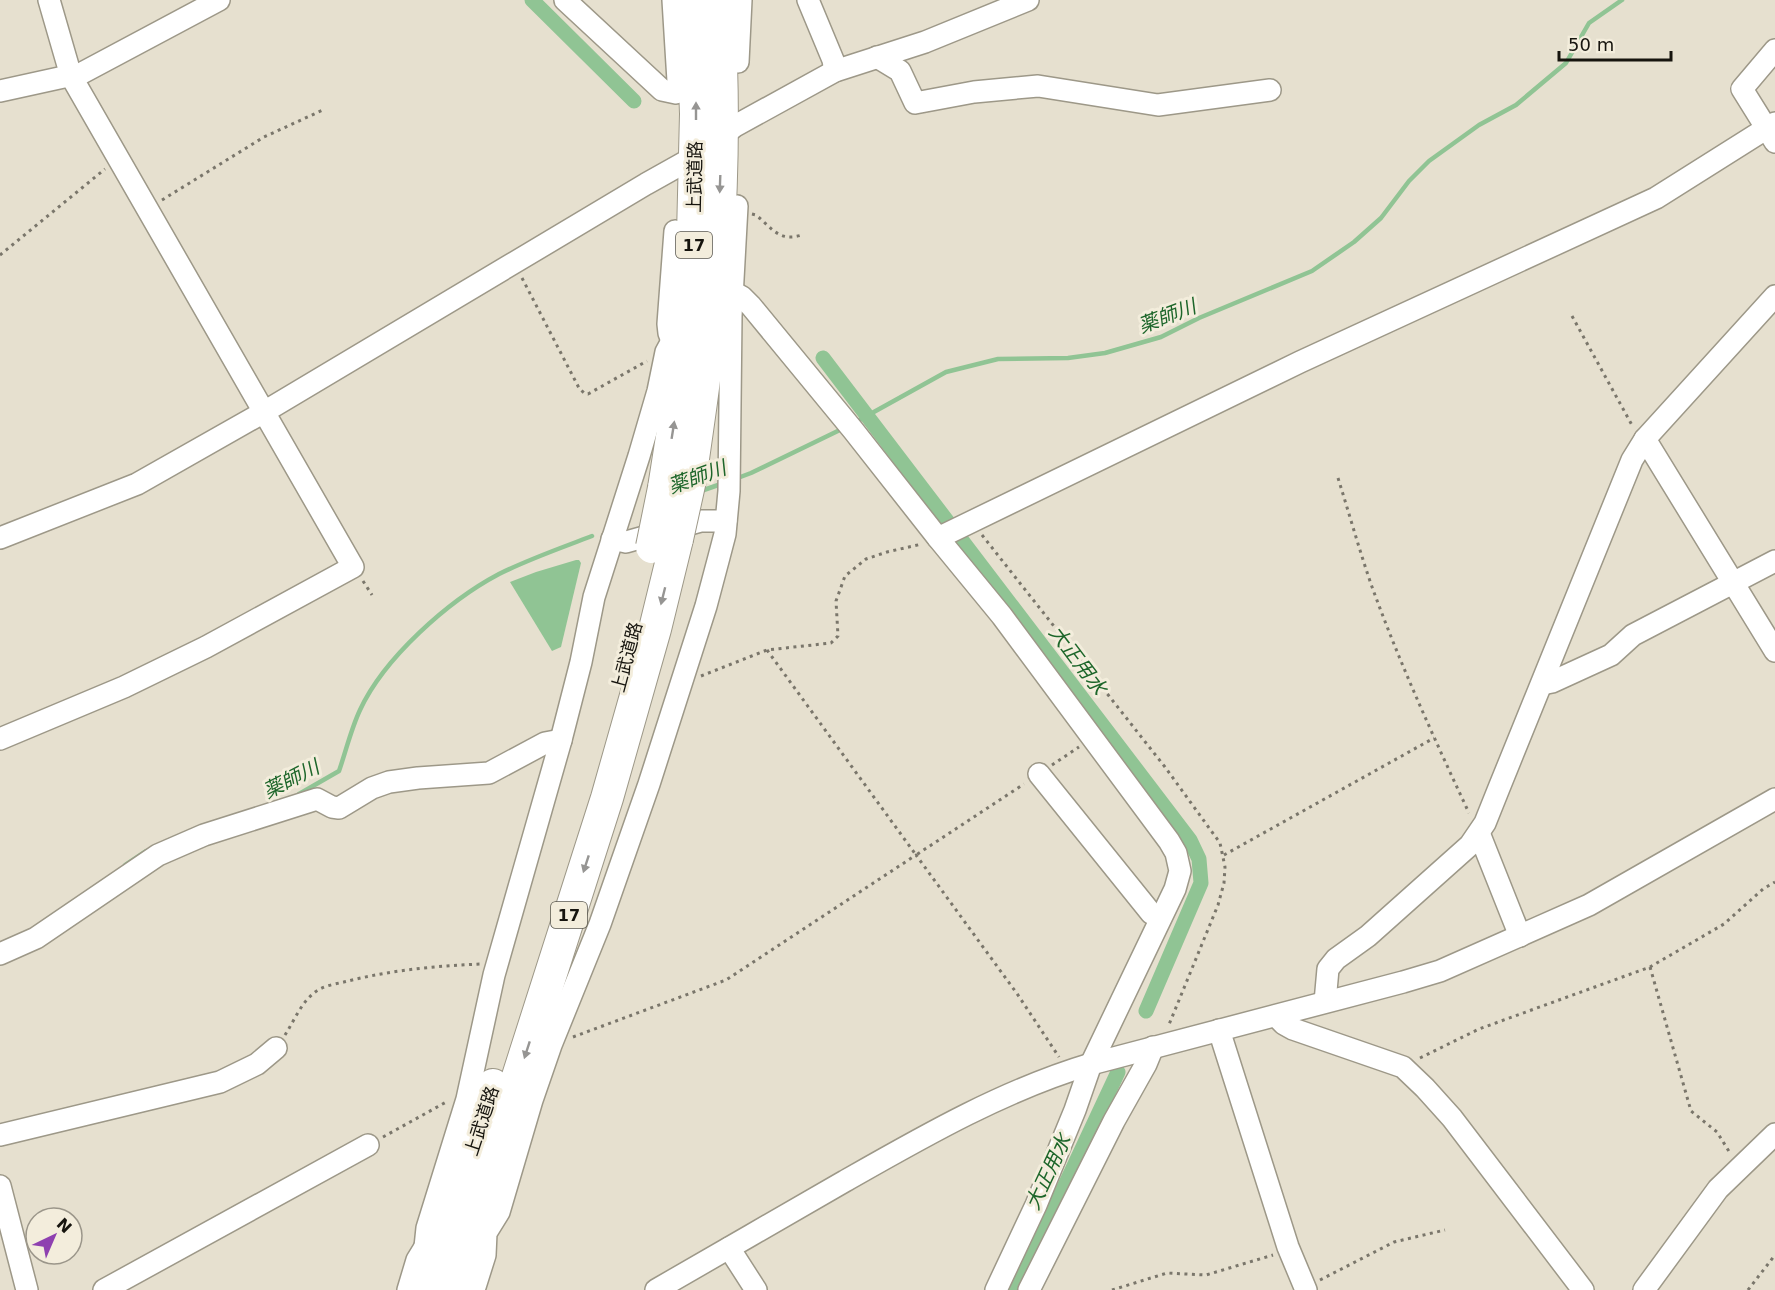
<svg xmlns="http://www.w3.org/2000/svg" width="1775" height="1290" viewBox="0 0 1775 1290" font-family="'DejaVu Sans','Noto Sans JP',sans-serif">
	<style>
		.water { fill: #90c494 }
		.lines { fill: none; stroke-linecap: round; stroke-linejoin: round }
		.stream { stroke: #90c494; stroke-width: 4.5 }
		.canal { stroke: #90c494; stroke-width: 15 }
		.minor-casing { stroke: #9d9888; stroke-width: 24 }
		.highway-casing { stroke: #9d9888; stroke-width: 34 }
		.path { stroke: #7a766b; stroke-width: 3; stroke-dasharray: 3 4.5; stroke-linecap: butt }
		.minor { stroke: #fff; stroke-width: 21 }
		.highway { stroke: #fff; stroke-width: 32 }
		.highway-bridge-casing { stroke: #9d9888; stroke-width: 34; stroke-linecap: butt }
		.highway-bridge { stroke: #fff; stroke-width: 32 }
		.oneway { fill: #969593 }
		.labels { text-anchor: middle; stroke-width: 6; stroke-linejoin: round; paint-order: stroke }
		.shield { fill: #f3eddc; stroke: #58554c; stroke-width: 1.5 }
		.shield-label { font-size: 16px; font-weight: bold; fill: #16140e }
		.street-label { font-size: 18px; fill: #16140e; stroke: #f3eddc }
		.water-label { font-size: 20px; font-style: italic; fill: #1d662a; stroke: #f3eddc }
	</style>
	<rect width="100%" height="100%" fill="#e6e0cf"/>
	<polygon class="water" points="576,560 579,560 581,563 561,647 552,651 510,582 536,572"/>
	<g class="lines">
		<g class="stream">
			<polyline points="854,423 946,372 998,359 1068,358 1105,353 1161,337 1199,318 1312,271 1354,242 1381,218 1409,181 1429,161 1479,125 1516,105 1566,63 1589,23 1622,0"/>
			<polyline points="735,479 751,473 844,428"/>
			<polyline points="698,492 724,483"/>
			<path d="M299,794L339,771C346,751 351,729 360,710C384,658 448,601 499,574C529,559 561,548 592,536"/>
			<polyline points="125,865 146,851"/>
		</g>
		<g class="canal">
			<polyline points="532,0 634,101"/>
			<polyline points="823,358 1190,840 1199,859 1201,883 1146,1011"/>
			<polyline points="1016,1290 1118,1072"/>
		</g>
		<defs>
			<g id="minor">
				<polyline points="565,0 662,90 676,93 678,81 673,0"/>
				<polyline points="808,0 833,60 835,71"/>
				<polyline points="1775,50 1742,89 1775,142"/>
				<polyline points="877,57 900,71 915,103 974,92 1038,86 1158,105 1270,90"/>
				<polyline points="738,62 741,0"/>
				<polyline points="0,91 82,73 219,0"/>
				<polyline points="715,282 742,297 751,306 853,430 938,538 1300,362 1656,198 1775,123"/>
				<polyline points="672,341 669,333 668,324 675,231"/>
				<polyline points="1645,439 1775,651"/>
				<polyline points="0,538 137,484 264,412 646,184 696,156 735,126 835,71 925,42 1028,0"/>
				<polyline points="938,538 1002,616 1169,841 1176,853 1180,871 1175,889 1091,1064 1075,1110 1036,1205 996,1290"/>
				<polyline points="612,539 626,542 701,521 726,521"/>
				<polyline points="1542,684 1552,682 1611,655 1633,635 1775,561"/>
				<polyline points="0,739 124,687 206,647 353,567 71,76 49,0"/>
				<polyline points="1039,774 1151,913 1160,918"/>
				<polyline points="1479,833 1520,936"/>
				<polyline points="0,954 36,938 158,855 204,835 317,799 332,807 339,808 372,788 389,782 418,778 489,773 545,743 561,740"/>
				<polyline points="1325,1002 1328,969 1336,959 1368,936 1470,845 1485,823 1499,788 1632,460 1645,439 1775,296"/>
				<polyline points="1276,1016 1284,1024 1293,1029 1403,1067 1425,1088 1452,1118 1583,1290"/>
				<polyline points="1219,1030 1288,1247 1306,1290"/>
				<polyline points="0,1135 220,1082 257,1064 276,1048"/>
				<polyline points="0,1186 27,1290"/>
				<polyline points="729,1248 756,1290"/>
				<polyline points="438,1258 425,1247 427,1228 467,1099 494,975 561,740 581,662 594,597 639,456 658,391 666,352 672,341 687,340"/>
				<polyline points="104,1290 368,1145"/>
				<polyline points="408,1290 417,1260 425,1247"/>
				<polyline points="474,1290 485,1255 486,1233 499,1212 532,1100 551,1045 600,924 649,784 706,606 719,557 725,534 729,491 731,316 737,206"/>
				<path d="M656,1290C719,1254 782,1217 845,1181C924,1136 1004,1090 1091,1064L1403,982L1440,971L1589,905L1775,799"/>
				<polyline points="1029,1290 1114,1121 1146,1064 1153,1047"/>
				<polyline points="1644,1290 1718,1189 1775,1134"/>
			</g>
			<g id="highway">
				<path d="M690,480C699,414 710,348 715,281C723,188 724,93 718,0"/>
				<polyline points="664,488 691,316 696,114 692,0"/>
				<polyline points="428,1290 493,1085"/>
				<polyline points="454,1290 515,1086 607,798 655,629 677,539"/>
			</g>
		</defs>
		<use href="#minor" class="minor-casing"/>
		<use href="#highway" class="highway-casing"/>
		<g class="path">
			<polyline points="162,200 264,137 325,109"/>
			<path d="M752,214L756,215C773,229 779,242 802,235"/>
			<polyline points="0,255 105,169"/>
			<polyline points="522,278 579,388 584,393 588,394 647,361"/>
			<polyline points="1572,316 1633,427"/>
			<path d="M1338,478C1349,513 1359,549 1371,584C1399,662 1434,738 1469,813"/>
			<polyline points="982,535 1165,767 1220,843 1225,867 1224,883 1218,905 1168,1027"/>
			<polyline points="363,581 372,595"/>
			<polyline points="767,650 916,855 1024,784"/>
			<polyline points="701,676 767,650 831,643 838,636 836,601 845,576 866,559 887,552 922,544"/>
			<polyline points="1052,765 1079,747"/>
			<polyline points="1224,855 1434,738"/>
			<polyline points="1650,967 1691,1111 1717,1132 1730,1153"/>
			<path d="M285,1035C294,1021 301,1003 314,993C323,985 337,984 348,981C392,970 436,966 480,964"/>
			<polyline points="573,1037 726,980 916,855 1018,995 1059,1057"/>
			<polyline points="1420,1058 1479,1029 1650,967 1724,924 1763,889 1775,882"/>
			<polyline points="383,1137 448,1101"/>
			<polyline points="1320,1280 1394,1242 1445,1230"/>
			<polyline points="1112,1290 1167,1273 1206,1275 1273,1255"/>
			<polyline points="1748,1290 1775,1255"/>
		</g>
		<use href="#minor" class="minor"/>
		<use href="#highway" class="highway"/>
		<defs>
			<g id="highway-bridge">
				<polyline points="677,539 690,480"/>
				<polyline points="652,547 664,488"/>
			</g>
		</defs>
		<use href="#highway-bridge" class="highway-bridge-casing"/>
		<use href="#highway-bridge" class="highway-bridge"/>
	</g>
	<defs><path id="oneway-solid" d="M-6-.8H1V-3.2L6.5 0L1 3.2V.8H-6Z" transform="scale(1.5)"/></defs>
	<g class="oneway">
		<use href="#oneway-solid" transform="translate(696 111) rotate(-90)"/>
		<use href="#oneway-solid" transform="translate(720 184) rotate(92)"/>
		<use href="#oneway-solid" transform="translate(673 430) rotate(-81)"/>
		<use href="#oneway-solid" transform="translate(663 596) rotate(104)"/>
		<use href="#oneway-solid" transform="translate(586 864) rotate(108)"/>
		<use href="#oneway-solid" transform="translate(527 1050) rotate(108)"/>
	</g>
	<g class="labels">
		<g class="shield">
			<rect x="676" y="232" width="36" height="26" rx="4.5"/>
			<rect x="551" y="902" width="36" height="26" rx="4.5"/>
		</g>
		<g class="shield-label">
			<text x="694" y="251">17</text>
			<text x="569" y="921">17</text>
		</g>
		<g class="street-label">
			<text transform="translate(695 177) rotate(-89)" y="6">上武道路</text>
			<text transform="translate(627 657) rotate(-75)" y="6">上武道路</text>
			<text transform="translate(482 1121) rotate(-72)" y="6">上武道路</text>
		</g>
		<g class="water-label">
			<text transform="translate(1167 316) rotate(-21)" y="7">薬師川</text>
			<text transform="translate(697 477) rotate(-20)" y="7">薬師川</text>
			<text transform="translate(1078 660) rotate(53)" y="7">大正用水</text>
			<text transform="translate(291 779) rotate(-27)" y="7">薬師川</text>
			<text transform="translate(1048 1172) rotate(-65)" y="7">大正用水</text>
		</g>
	</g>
	<g transform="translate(54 1236) rotate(44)"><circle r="28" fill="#f3eddc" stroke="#9b968a" stroke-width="1.5"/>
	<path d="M0-4.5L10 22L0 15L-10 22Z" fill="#8e40b0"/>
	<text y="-9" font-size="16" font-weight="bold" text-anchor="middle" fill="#16140e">N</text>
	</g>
	<path d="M1559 51v9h112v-9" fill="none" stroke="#16140e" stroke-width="3"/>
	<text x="1568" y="51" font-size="18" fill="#16140e" stroke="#f3eddc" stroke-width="4.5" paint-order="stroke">50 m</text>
</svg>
